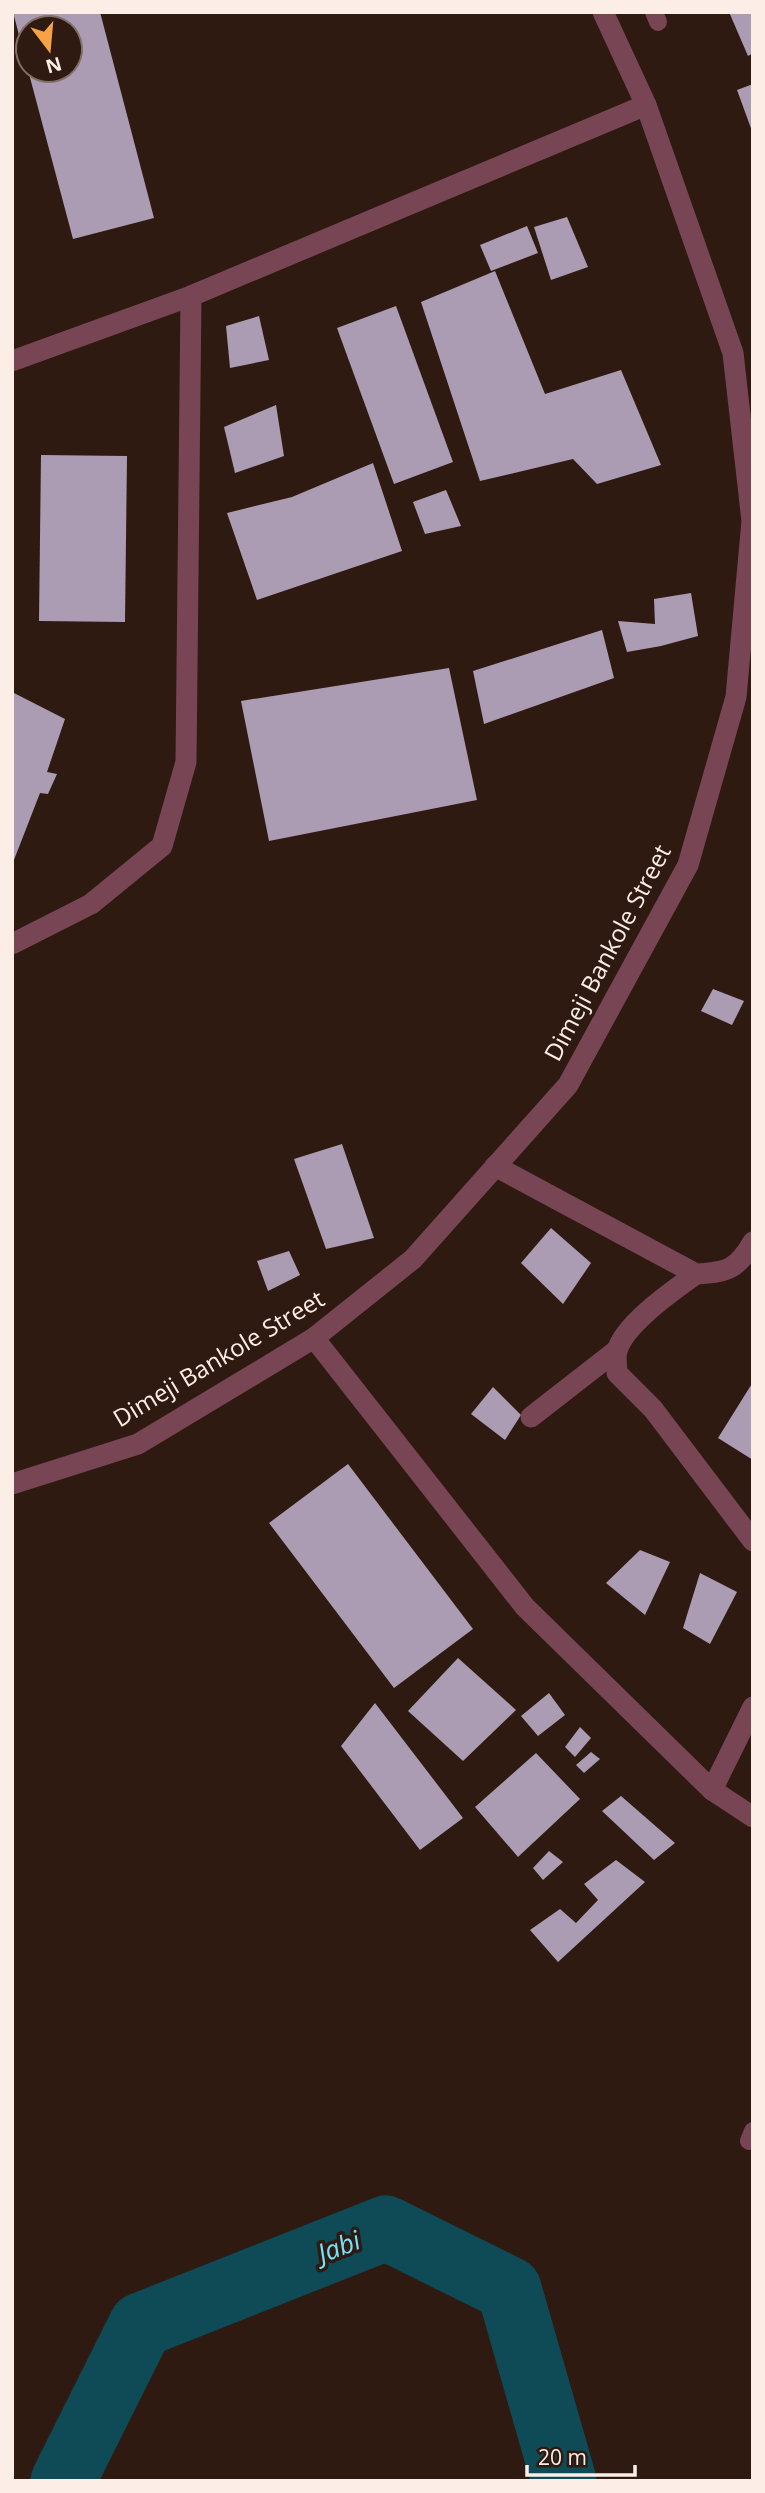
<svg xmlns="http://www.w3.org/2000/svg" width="765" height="2493" viewBox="0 0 765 2493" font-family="'Open Sans',sans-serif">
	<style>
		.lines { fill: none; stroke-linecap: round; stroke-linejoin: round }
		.river { stroke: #0e4b57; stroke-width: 65 }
		.building { fill: #ab9cb3 }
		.lane { stroke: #784554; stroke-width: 18 }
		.street { stroke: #784554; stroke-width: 21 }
		.labels { text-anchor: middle; stroke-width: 7; stroke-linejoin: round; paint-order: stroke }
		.street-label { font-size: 24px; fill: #fcede7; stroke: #2e1a11 }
		.water-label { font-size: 26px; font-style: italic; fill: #75e3fb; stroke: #2e1a11 }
	</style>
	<rect width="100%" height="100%" fill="#2e1a11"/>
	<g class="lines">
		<polyline class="river" points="63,2481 141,2325 386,2228 509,2289 564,2481"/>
	</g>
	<g class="building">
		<polygon points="13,12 100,12 154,218 73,239 28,70 70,70 70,28 28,28 27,66"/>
		<polygon points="729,12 753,12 753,53 748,56"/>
		<polygon points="753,84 753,131 752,131 737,90"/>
		<polygon points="567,217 588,267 551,280 534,227"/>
		<polygon points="527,226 538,253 491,271 480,245"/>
		<polygon points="495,271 545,394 621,370 661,465 597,484 573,459 480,481 421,302"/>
		<polygon points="396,306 453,462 394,484 337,328"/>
		<polygon points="259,316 269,360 230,368 226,326"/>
		<polygon points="276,405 284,456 235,473 224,427"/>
		<polygon points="41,455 127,456 125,622 39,621"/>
		<polygon points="373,463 402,551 257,600 227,513 292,497"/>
		<polygon points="446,490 461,526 425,534 413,502"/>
		<polygon points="691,593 698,636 661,646 627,652 618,621 655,624 654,599"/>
		<polygon points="602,630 614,678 484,724 473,671"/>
		<polygon points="449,668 477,800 269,841 241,701"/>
		<polygon points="12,692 65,719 47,772 57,774 48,794 40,793 12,865"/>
		<polygon points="713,989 744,1001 732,1025 701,1011"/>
		<polygon points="342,1144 374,1238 326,1249 294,1159"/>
		<polygon points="551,1228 591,1263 563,1304 521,1263"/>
		<polygon points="289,1251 300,1275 268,1291 257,1261"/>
		<polygon points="753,1382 753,1460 718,1438"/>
		<polygon points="493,1387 521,1415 505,1440 471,1414"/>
		<polygon points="348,1464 473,1629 394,1688 269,1523"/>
		<polygon points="640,1550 670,1562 645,1615 606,1583"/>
		<polygon points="700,1573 737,1592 710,1644 683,1628"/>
		<polygon points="458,1658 516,1710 463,1761 408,1711"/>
		<polygon points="549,1693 565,1715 538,1736 521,1716"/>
		<polygon points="375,1703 463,1818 420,1850 341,1746"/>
		<polygon points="580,1727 591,1738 575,1757 565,1747"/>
		<polygon points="591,1752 600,1759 584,1773 576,1765"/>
		<polygon points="536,1753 580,1799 518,1857 475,1807"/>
		<polygon points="621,1796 675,1843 654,1860 602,1811"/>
		<polygon points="549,1851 563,1862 543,1880 533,1868"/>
		<polygon points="616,1860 645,1882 558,1962 530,1930 560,1909 576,1923 598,1900 584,1884"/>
	</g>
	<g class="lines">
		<g class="lane">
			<polyline points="654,12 658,22"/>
			<polyline points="749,2141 753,2131"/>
		</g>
		<g class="street">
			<polyline points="12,361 191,296 646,105"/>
			<polyline points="12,944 91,904 162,846 186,762 191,296"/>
			<path d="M495,1166L696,1274C727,1272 737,1270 753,1242"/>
			<path d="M696,1274C674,1290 624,1324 617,1351C615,1357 617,1367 617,1373L653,1409L753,1541"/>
			<polyline points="314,1338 525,1607 712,1790 753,1817"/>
			<polyline points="531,1417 617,1350"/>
			<polyline points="12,1484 138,1444 314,1338 413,1259 568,1085 688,865 736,697 752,521 733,353 646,105 603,12"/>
			<polyline points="712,1790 753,1707"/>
		</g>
	</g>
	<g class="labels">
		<g class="street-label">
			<text transform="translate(608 953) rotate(-62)" y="8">Dimeji Bankole Street</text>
			<text transform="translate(219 1359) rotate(-31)" y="8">Dimeji Bankole Street</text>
		</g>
		<g class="water-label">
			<text transform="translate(339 2247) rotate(-21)" y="9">Jabi</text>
		</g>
	</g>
	<rect width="765" height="2493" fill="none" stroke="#fcede7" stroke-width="28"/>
	<g transform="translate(49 49) rotate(164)"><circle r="33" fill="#2e1a11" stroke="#806e67" stroke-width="2"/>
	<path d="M0-5L12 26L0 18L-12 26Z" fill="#f5a345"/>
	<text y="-10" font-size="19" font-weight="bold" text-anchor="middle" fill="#fcede7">N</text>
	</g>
	<path d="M527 2465v10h108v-10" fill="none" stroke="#fcede7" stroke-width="3.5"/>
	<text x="538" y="2465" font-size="21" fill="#fcede7" stroke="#2e1a11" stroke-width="5" paint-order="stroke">20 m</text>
</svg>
